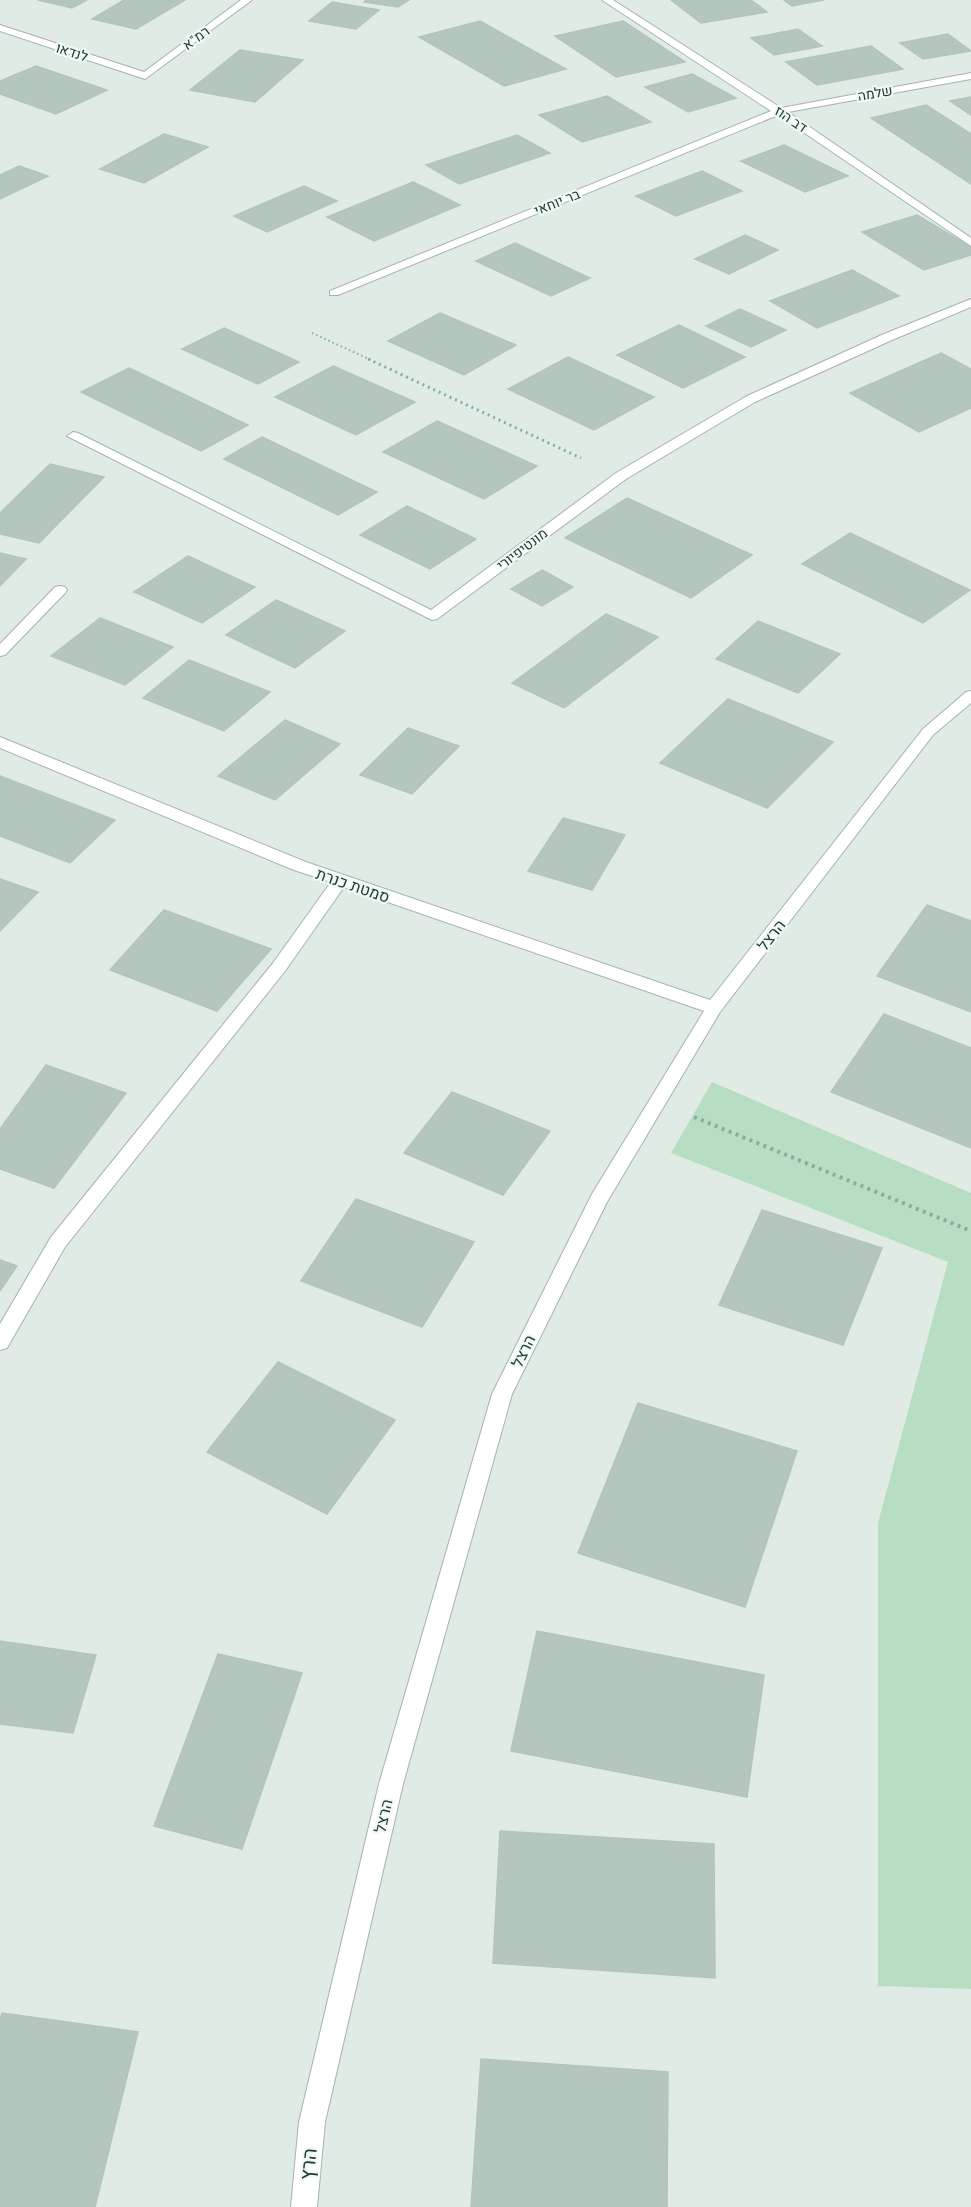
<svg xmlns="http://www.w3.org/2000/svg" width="971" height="2207" viewBox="0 0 971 2207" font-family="'PT Sans',Heebo,sans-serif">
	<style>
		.green { fill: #b7dec2 }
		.building { fill: #b5c6bf; stroke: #b2c5bd; stroke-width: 1.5 }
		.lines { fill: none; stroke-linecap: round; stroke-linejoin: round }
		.minor-casing { stroke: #a3b3ad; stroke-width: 2 }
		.path-far2 { stroke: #7fb1a1; stroke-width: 2; stroke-dasharray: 1.5 3; stroke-linecap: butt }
		.path-far1 { stroke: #7fb1a1; stroke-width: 3; stroke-dasharray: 2 4; stroke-linecap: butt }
		.path { stroke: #7fb1a1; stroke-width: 4; stroke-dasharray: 3 4.5; stroke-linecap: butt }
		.minor { fill: #fff; fill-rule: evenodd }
		.labels { text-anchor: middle; stroke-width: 4.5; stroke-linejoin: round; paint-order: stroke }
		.far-street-label { font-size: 14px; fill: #203c35; stroke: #f0f8f4 }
		.street-label { font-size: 16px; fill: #203c35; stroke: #f0f8f4 }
		.near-street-label { font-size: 20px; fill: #203c35; stroke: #f0f8f4 }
	</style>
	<rect width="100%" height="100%" fill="#e0ebe6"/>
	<polygon class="green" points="712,1082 971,1193 971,1989 878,1986 878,1523 948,1262 671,1153"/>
	<g class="building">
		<polygon points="38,0 87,0 72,8"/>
		<polygon points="124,0 185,0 136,29 92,19"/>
		<polygon points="366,0 409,0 398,7 364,2"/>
		<polygon points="671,0 751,0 767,12 701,23"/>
		<polygon points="784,0 824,0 792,6"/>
		<polygon points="332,2 379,10 356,29 309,21"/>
		<polygon points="480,21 566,69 504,86 419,37"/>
		<polygon points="623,21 685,62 616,77 555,36"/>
		<polygon points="798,29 822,46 774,55 751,38"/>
		<polygon points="948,34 971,51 923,59 900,43"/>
		<polygon points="871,46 903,69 817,85 786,62"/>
		<polygon points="240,50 303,60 255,102 190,90"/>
		<polygon points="36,66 107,90 56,114 0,94 0,81"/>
		<polygon points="692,74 736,98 688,112 645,87"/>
		<polygon points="607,96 651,122 582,142 539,115"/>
		<polygon points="971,97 971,115 950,101"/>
		<polygon points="926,105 971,134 971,184 871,118"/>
		<polygon points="164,134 208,147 144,183 100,169"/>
		<polygon points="517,135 550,153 459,184 426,165"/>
		<polygon points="784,145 848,176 805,192 741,161"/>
		<polygon points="19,166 48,176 0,199 0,175"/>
		<polygon points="702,171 742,191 676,216 636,196"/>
		<polygon points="413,182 460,205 374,241 327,217"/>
		<polygon points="304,186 337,201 267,232 234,216"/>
		<polygon points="917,215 971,247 971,255 924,270 862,232"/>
		<polygon points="745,235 778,250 729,274 695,259"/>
		<polygon points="515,243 590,278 551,296 476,261"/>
		<polygon points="852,270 899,296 817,328 770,301"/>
		<polygon points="740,309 786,330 751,347 706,326"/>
		<polygon points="440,313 516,345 464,375 388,341"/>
		<polygon points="679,325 745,357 683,388 617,355"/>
		<polygon points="224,328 299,362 258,384 182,349"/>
		<polygon points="941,353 971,369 971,408 919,432 850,393"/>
		<polygon points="568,357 654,397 594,430 508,389"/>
		<polygon points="333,366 415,402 356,435 275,397"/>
		<polygon points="129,368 248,425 201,451 81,392"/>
		<polygon points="437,421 537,466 484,499 383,452"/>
		<polygon points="262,437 377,492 338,515 224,459"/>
		<polygon points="50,464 104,477 39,543 0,534 0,513"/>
		<polygon points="627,498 752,555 691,598 565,538"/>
		<polygon points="407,506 476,539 430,569 360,535"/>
		<polygon points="850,533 970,590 923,623 802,564"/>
		<polygon points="0,553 26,559 0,586"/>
		<polygon points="188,556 255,587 202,623 134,592"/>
		<polygon points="542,570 573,587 542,606 511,589"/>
		<polygon points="276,600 345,631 295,668 226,635"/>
		<polygon points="606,614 658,637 564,708 512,683"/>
		<polygon points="100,618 173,647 125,685 51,656"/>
		<polygon points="758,621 840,654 798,693 716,659"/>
		<polygon points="189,660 270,692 224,731 143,698"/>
		<polygon points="728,699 833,742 767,808 660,763"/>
		<polygon points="285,720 340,744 275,800 218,776"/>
		<polygon points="408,728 459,746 412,794 360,775"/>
		<polygon points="0,776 115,820 70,863 0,836"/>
		<polygon points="563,818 625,835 592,890 528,871"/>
		<polygon points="0,879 38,892 0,931"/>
		<polygon points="927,905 971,921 971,1012 877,976"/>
		<polygon points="164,910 271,949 217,1011 110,970"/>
		<polygon points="884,1014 971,1048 971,1148 831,1092"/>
		<polygon points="46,1065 126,1093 54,1188 0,1169 0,1129"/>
		<polygon points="452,1092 550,1131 503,1195 404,1153"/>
		<polygon points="356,1199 474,1242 422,1327 301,1281"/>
		<polygon points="762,1210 882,1248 843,1345 719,1305"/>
		<polygon points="0,1260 17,1266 0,1291"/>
		<polygon points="278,1362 395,1420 327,1514 207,1452"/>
		<polygon points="638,1403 797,1451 745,1607 578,1553"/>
		<polygon points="537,1631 764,1675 747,1797 511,1751"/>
		<polygon points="0,1641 96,1655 73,1733 0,1724"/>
		<polygon points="218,1654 302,1673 242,1849 154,1826"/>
		<polygon points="500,1831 714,1844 715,1978 493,1963"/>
		<polygon points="2,2013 138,2032 95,2207 0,2207 0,2020"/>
		<polygon points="481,2059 668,2072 667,2207 471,2207"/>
	</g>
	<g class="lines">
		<defs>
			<g id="minor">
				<polygon points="241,0 252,0 145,79 0,31 0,25 144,72"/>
				<polygon points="602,0 613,0 781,108 971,73 971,79 788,112 971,238 971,246 778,115 338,295 330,295 330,291 771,111"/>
				<polygon points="971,299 971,307 892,340 755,402 626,479 437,619 432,620 67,436 73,432 78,433 431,610 616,473 747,396 884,334"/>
				<polygon points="60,586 65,587 67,590 65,593 5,655 0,656 0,644 55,587"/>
				<polygon points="971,691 971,703 933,735 720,1012 607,1202 512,1394 403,1784 325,2122 317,2207 291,2207 299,2122 379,1784 492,1394 592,1194 704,1011 344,887 285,971 65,1247 7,1348 0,1350 0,1324 51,1237 273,963 331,882 294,870 0,748 0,737 306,862 710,1000 923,729 966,692"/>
			</g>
		</defs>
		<use href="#minor" class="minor-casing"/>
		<polyline class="path-far2" points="312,333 371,360"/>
		<polyline class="path-far1" points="368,359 581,458"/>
		<polyline class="path" points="694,1117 971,1231"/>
		<use href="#minor" class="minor"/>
	</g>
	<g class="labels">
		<g class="far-street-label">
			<text transform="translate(196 38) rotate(-37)" y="5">רמ"א</text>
			<text transform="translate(72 52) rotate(18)" y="5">לנדאו</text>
			<text transform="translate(875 93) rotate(-10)" y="5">שלמה</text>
			<text transform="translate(791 119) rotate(34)" y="5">דב הוז</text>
			<text transform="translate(557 202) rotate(-22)" y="5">בר יוחאי</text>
			<text transform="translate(522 549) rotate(-37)" y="5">מונטיפיורי</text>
		</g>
		<g class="street-label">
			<text transform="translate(353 885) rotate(19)" y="6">סמטת כנרת</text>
			<text transform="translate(771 935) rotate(-52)" y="6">הרצל</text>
			<text transform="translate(523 1351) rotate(-64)" y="6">הרצל</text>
			<text transform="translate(383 1816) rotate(-77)" y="6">הרצל</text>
		</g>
		<g class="near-street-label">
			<text transform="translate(308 2164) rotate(-84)" y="7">הרץ</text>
		</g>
	</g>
</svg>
